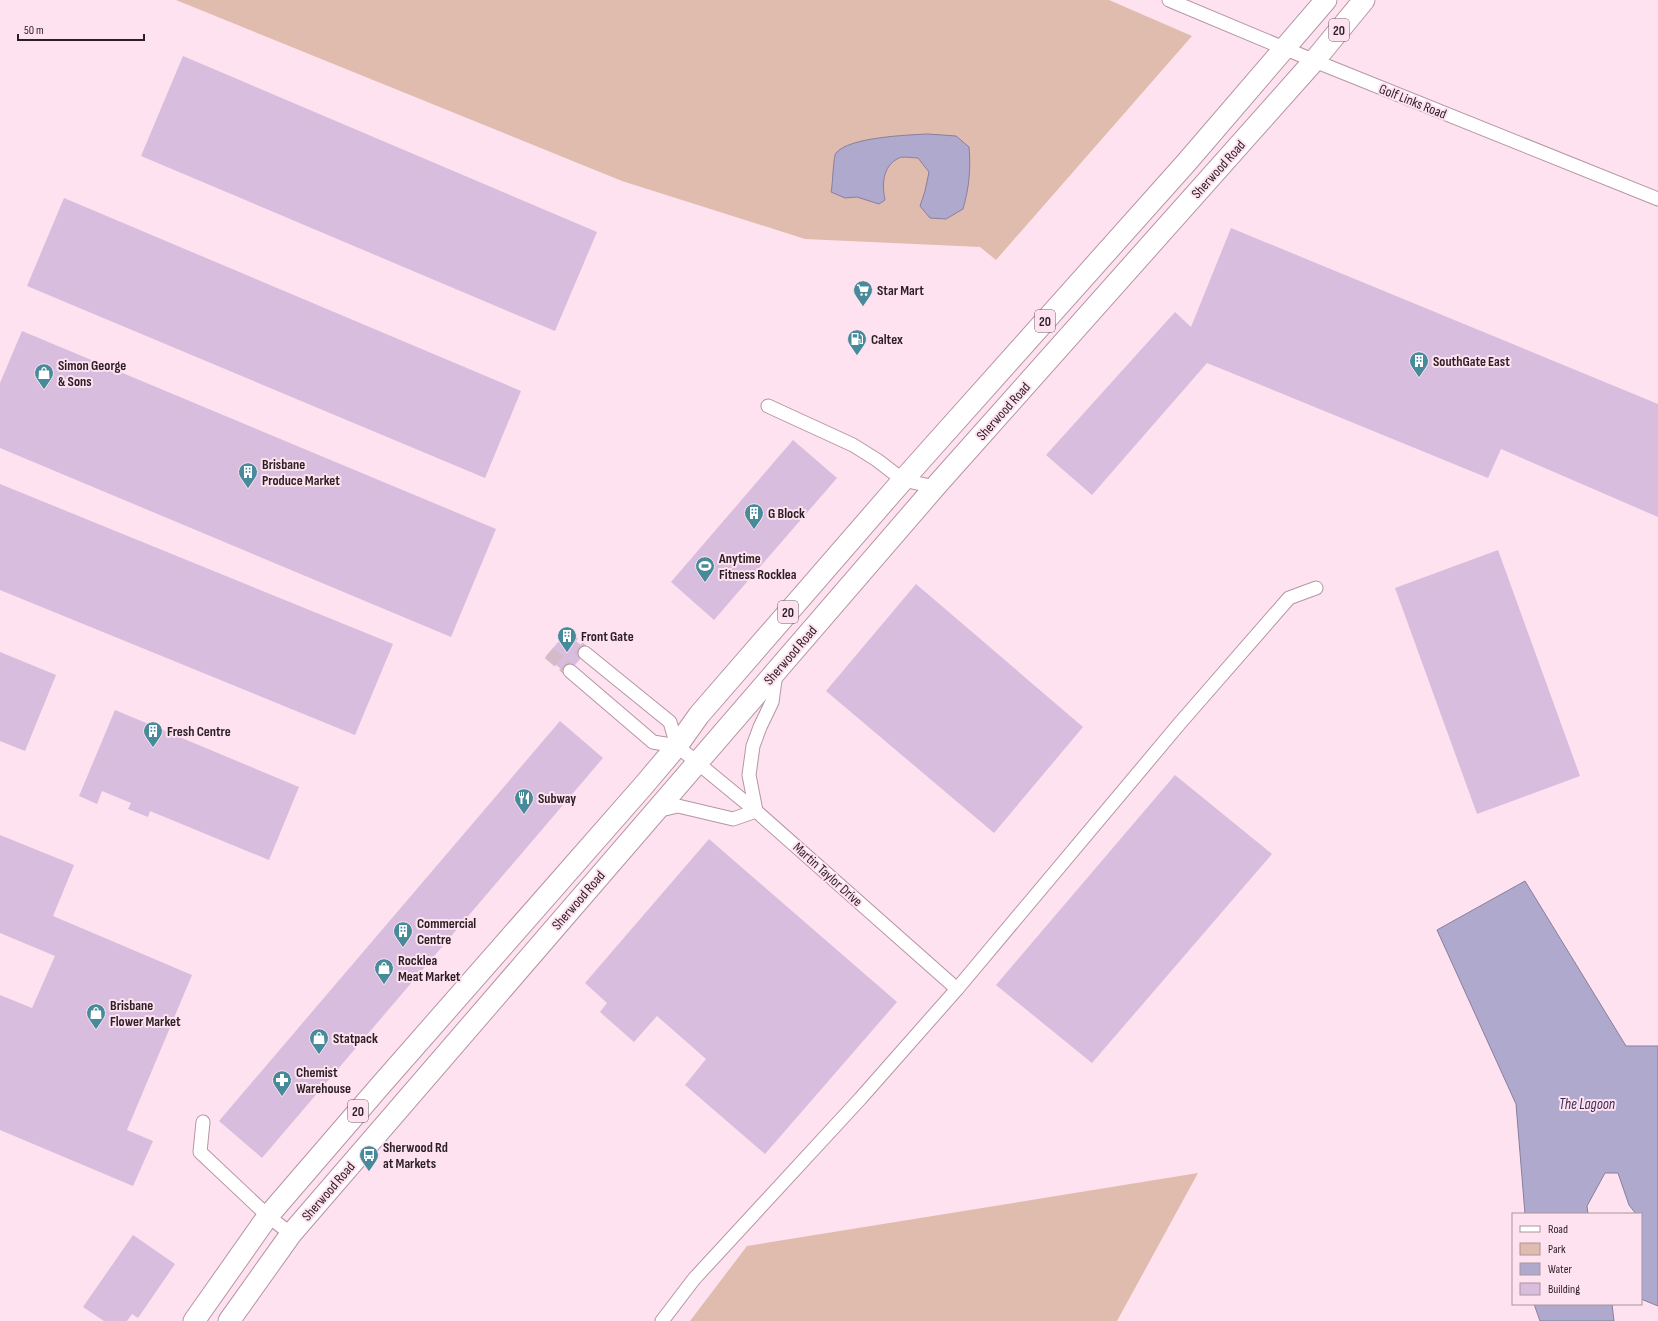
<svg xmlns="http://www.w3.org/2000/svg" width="1658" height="1321" viewBox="0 0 1658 1321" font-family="'Sofia Sans Condensed',sans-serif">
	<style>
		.green { fill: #e0bcaf }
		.water { fill: #b0a9ce; stroke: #887f9b }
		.building { fill: #d8bdde }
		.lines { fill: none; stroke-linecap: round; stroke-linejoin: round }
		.street-tunnel { stroke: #d4bbc7; stroke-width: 13; stroke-dasharray: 13 6; stroke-linecap: butt }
		.street-casing { stroke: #b695a5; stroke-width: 15 }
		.primary-casing { stroke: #b695a5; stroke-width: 23 }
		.street { stroke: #fff; stroke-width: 13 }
		.primary { stroke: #fff; stroke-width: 21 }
		.labels { text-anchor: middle; stroke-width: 4; stroke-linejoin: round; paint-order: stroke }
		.shield { fill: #fee2ef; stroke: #6a5962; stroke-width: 1 }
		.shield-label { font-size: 13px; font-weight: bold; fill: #2b1e25 }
		.street-label { font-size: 14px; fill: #2b1e25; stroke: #fee2ef }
		.poi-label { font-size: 14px; font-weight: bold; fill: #2b1e25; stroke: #fee2ef; text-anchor: start }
		.water-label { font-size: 15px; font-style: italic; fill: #392c5c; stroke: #fee2ef }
	</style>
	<rect width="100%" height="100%" fill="#fee2ef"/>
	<g class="green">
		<polygon points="176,0 1109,0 1192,36 996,260 980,247 805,239 622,181"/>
		<polygon points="1198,1173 1117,1321 690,1321 747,1246"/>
	</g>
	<g class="water">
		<path d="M928,134L956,136L969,147C971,169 969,188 963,209L946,219L930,218L920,206L925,191L929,172L918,158C913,158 903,156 899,158C882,166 882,185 885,200L879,204L857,197L845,198L831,192C833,184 833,157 836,153C849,137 908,135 928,134Z"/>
		<polygon points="1525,881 1626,1046 1658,1046 1658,1306 1641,1299 1641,1214 1636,1214 1629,1205 1618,1173 1605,1173 1587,1206 1588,1214 1525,1214 1516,1104 1437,930"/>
		<polygon points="1534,1304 1612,1304 1614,1321 1540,1321"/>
	</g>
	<g class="building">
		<polygon points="183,56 597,232 555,331 141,156"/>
		<polygon points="64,198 521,391 485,478 27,286"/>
		<polygon points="1231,228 1658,404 1658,517 1501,449 1488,478 1207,363 1092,495 1046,455 1175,312 1191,327"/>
		<polygon points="22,331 496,529 451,637 0,448 0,383"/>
		<polygon points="793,440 837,478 714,620 671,582"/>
		<polygon points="0,484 393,644 355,735 0,590"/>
		<polygon points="1498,550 1580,776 1477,814 1395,588"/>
		<polygon points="916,584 1083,727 994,833 826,691"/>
		<polygon points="566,633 582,646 577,652 580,659 575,665 567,664 562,670 546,656"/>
		<polygon points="0,652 56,675 25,751 0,741"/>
		<polygon points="115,710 299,787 269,860 150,811 148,817 128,809 131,803 102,791 97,804 79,796"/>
		<polygon points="560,721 603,758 262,1158 219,1121"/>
		<polygon points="1175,775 1272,854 1092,1063 996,985"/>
		<polygon points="0,835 74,865 53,916 192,975 127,1130 153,1141 133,1186 0,1130 0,995 32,1008 55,956 0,933"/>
		<polygon points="709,839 897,1002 765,1154 685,1085 706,1059 657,1016 634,1042 600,1012 607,1003 585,983"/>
		<polygon points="133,1235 175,1264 138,1318 132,1314 127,1321 104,1321 83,1307"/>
	</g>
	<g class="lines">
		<g class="street-tunnel">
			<polyline points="564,635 585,653"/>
			<polyline points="549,653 570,671"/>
		</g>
		<defs>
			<g id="street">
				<polyline points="1169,0 1322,64 1658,199"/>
				<polyline points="768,406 853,445 877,460 903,480 935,487"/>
				<polyline points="585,653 670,722 677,746"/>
				<polyline points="570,671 653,742 677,746 756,811 957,989"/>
				<polyline points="656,811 678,806 733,819 756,811"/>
				<polyline points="756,811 749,775 753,746 760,727 772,702 776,673"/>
				<polyline points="203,1122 200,1152 268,1216 291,1234"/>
				<polyline points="662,1321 694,1279 860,1099 957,989 1180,723 1289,598 1316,588"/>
			</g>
			<g id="primary">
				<polyline points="194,1321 268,1216 380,1086 644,785 677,746 699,715 903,480 1186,163 1326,0"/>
				<polyline points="229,1321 291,1234 935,487 1314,61 1364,0"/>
			</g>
		</defs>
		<use href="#street" class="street-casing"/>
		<use href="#primary" class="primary-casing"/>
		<use href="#street" class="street"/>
		<use href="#primary" class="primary"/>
	</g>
	<defs>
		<symbol id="supermarket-pin" viewBox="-11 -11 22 30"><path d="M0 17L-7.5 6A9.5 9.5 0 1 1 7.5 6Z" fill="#478b9a" stroke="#fee2ef"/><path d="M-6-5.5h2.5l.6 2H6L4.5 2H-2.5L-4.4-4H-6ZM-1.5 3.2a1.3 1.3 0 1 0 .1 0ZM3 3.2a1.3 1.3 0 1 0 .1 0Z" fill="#fff"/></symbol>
		<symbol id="fuel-pin" viewBox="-11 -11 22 30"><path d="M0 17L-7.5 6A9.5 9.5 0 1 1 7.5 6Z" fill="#478b9a" stroke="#fee2ef"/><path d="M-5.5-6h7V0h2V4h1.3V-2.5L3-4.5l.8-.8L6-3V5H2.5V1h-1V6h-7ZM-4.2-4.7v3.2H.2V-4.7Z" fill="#fff"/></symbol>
		<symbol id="building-pin" viewBox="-11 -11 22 30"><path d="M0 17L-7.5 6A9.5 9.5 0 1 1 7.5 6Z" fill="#478b9a" stroke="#fee2ef"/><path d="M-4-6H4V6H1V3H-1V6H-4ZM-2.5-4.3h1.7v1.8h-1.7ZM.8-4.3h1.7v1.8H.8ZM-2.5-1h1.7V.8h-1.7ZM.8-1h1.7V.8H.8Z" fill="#fff"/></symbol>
		<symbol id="shop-pin" viewBox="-11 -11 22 30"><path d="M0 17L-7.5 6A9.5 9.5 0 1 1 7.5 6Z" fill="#478b9a" stroke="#fee2ef"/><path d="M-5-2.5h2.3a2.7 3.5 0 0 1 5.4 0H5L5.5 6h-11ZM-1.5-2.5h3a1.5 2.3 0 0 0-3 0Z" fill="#fff"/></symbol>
		<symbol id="stadium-pin" viewBox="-11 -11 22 30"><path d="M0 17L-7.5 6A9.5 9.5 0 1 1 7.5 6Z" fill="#478b9a" stroke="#fee2ef"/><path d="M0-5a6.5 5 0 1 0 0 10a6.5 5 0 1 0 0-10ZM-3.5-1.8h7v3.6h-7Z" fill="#fff"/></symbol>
		<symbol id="restaurant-pin" viewBox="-11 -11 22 30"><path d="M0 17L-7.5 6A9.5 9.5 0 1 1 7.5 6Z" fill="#478b9a" stroke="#fee2ef"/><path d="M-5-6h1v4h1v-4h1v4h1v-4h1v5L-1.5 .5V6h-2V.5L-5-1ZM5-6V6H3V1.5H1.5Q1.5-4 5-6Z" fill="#fff"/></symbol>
		<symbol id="pharmacy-pin" viewBox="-11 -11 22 30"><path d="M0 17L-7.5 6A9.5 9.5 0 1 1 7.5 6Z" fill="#478b9a" stroke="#fee2ef"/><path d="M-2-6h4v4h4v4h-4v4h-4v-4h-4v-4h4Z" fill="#fff"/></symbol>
		<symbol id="bus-pin" viewBox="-11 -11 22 30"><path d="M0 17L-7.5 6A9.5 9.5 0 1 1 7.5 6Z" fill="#478b9a" stroke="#fee2ef"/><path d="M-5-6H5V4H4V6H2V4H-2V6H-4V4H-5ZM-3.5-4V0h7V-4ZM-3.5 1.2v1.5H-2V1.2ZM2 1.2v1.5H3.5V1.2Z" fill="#fff"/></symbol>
	</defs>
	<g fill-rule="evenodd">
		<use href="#supermarket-pin" x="852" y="279" width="22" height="30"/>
		<use href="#fuel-pin" x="846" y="328" width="22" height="30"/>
		<use href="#building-pin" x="1408" y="350" width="22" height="30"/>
		<use href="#shop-pin" x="33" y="362" width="22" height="30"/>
		<use href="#building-pin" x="237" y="461" width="22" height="30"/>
		<use href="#building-pin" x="743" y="502" width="22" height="30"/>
		<use href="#stadium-pin" x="694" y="555" width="22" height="30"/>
		<use href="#building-pin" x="556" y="625" width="22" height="30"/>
		<use href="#building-pin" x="142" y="720" width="22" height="30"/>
		<use href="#restaurant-pin" x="513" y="787" width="22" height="30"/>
		<use href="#building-pin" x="392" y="920" width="22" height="30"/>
		<use href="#shop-pin" x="373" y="957" width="22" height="30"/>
		<use href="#shop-pin" x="85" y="1002" width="22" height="30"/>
		<use href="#shop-pin" x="308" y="1027" width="22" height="30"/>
		<use href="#pharmacy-pin" x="271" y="1069" width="22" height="30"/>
		<use href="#bus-pin" x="358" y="1144" width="22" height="30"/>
	</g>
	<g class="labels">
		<g class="shield">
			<rect x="1329" y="19" width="20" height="22" rx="3"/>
			<rect x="1035" y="310" width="20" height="22" rx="3"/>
			<rect x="778" y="601" width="20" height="22" rx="3"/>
			<rect x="348" y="1100" width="20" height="22" rx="3"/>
		</g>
		<g class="shield-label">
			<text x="1339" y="35">20</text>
			<text x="1045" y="326">20</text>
			<text x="788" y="617">20</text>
			<text x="358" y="1116">20</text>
		</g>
		<g class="street-label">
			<text transform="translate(1413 101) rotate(22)" y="5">Golf Links Road</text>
			<text transform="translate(1218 169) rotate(-48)" y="5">Sherwood Road</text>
			<text transform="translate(1003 411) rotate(-48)" y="5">Sherwood Road</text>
			<text transform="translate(790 655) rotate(-49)" y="5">Sherwood Road</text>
			<text transform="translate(828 874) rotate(42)" y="5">Martin Taylor Drive</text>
			<text transform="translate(578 900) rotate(-49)" y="5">Sherwood Road</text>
			<text transform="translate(328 1191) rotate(-49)" y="5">Sherwood Road</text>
		</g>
		<g class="poi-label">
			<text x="877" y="295">Star Mart</text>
			<text x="871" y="344">Caltex</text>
			<text x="1433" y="366">SouthGate East</text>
			<text x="58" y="370">Simon George<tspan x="58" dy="16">&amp; Sons</tspan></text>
			<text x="262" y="469">Brisbane<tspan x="262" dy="16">Produce Market</tspan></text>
			<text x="768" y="518">G Block</text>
			<text x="719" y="563">Anytime<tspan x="719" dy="16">Fitness Rocklea</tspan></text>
			<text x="581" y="641">Front Gate</text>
			<text x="167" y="736">Fresh Centre</text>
			<text x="538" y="803">Subway</text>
			<text x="417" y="928">Commercial<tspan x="417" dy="16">Centre</tspan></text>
			<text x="398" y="965">Rocklea<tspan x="398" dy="16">Meat Market</tspan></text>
			<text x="110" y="1010">Brisbane<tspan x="110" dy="16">Flower Market</tspan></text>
			<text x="333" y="1043">Statpack</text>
			<text x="296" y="1077">Chemist<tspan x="296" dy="16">Warehouse</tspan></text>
			<text x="383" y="1152">Sherwood Rd<tspan x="383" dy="16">at Markets</tspan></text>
		</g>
		<g class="water-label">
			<text x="1587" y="1109">The Lagoon</text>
		</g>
	</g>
	<rect x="1512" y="1213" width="130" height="92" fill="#fee2ef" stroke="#aa949e"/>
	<rect x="1520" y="1226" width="20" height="6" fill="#ffffff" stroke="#aa949e"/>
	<text x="1548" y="1233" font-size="12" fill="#2b1e25">Road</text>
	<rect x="1520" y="1243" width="20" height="12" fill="#e0bcaf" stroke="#aa949e"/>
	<text x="1548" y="1253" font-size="12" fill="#2b1e25">Park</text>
	<rect x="1520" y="1263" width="20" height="12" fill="#b0a9ce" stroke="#aa949e"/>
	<text x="1548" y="1273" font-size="12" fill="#2b1e25">Water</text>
	<rect x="1520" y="1283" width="20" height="12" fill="#d8bdde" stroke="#aa949e"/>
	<text x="1548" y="1293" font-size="12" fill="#2b1e25">Building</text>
	<path d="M18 34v6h126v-6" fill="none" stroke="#2b1e25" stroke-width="2"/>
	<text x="24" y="34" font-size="12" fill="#2b1e25" stroke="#fee2ef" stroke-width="3" paint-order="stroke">50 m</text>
</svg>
